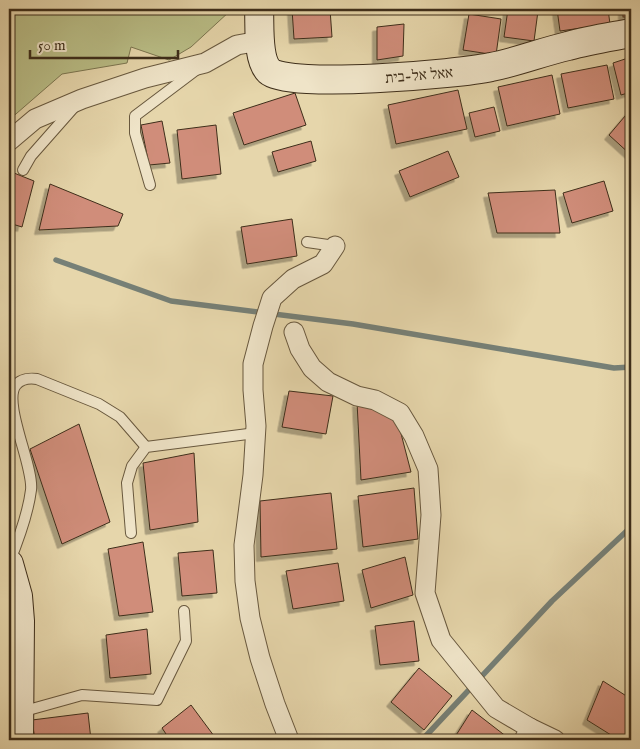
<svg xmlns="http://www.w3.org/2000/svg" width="640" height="749" viewBox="0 0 640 749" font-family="'IM FELL English','Frank Ruhl Libre',serif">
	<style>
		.green { fill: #b9bd86; stroke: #7c7650 }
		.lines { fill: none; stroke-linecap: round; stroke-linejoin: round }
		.stream { stroke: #768077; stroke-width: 5.5 }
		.building { fill: #d08d7a; stroke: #3e2e1a; filter: url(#shadow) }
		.lane-casing { stroke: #68583e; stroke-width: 12 }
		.street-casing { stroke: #68583e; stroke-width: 21 }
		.secondary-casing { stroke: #3e2e1a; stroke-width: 30 }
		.path { stroke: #3e2e1a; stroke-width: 3; stroke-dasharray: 1 2.5; stroke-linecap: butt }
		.lane { stroke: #efe4c8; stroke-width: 10 }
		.street { stroke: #efe4c8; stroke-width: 19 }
		.secondary { stroke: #efe4c8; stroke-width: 28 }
		.labels { text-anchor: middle; stroke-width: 4.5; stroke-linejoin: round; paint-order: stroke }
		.street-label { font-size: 15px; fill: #3e2e1a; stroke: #efe4c8 }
	</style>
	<defs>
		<filter id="shadow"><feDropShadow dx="-4.5" dy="4.5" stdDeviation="0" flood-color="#0004"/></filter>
	</defs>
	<rect width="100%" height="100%" fill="#e6d6ab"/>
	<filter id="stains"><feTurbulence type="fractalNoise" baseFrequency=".004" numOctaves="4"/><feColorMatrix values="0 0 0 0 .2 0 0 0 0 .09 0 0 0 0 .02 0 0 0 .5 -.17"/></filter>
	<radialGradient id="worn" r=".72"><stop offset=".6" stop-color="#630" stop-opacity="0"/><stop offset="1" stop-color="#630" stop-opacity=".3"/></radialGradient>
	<polygon class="green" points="9,9 231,9 230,11 191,47 169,60 131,47 127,63 62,74 9,120"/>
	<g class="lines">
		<g class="stream">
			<polyline points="56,260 171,301 353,324 614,368 631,367"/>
			<polyline points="422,740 552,601 631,527"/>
		</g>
	</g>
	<g class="building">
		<polygon points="292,9 330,9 332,37 294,39"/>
		<polygon points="508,9 538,11 534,41 504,37"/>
		<polygon points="557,9 608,9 610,24 560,31"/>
		<rect x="623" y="9" width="8" height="8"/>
		<polygon points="469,14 501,19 496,55 463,50"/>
		<polygon points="404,24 403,56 377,60 377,27"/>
		<polygon points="631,57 631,92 621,95 613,63"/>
		<polygon points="607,65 614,99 568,108 561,74"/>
		<polygon points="552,75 560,114 507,126 498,87"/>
		<polygon points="458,90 467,129 396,144 388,105"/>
		<polygon points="295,93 306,125 244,145 233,113"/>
		<polygon points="494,107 500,131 475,137 469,113"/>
		<polygon points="631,109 631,155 609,135"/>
		<polygon points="162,121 170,163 149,165 141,125"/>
		<polygon points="216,125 221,174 182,179 177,130"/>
		<polygon points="311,141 316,161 278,172 272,152"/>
		<polygon points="448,151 459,177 410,197 399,171"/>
		<polygon points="9,171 34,181 22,227 9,223"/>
		<polygon points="604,181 613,211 572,223 563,193"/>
		<polygon points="50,184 123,214 118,226 39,230"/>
		<polygon points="555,190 560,233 497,233 488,193"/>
		<polygon points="292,219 297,256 247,264 241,227"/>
		<polygon points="289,391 333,396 326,434 282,427"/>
		<polygon points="357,402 382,410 398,422 411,472 361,480"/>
		<polygon points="79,424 110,522 62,544 30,449"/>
		<polygon points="194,453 198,522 150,530 143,463"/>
		<polygon points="414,488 418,539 363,547 358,496"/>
		<polygon points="331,493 337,549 261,557 260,501"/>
		<polygon points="143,542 153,612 119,616 108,549"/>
		<polygon points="213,550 217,593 182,596 178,553"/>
		<polygon points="405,557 413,595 371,608 362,570"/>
		<polygon points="338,563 344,601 293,609 286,571"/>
		<polygon points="414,621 419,661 380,665 375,626"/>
		<polygon points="147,629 151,674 110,678 106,635"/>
		<polygon points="419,668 452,696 424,730 391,702"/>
		<polygon points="603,681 631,699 631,740 619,740 587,720"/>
		<polygon points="191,705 217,740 170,740 162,728"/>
		<polygon points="472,710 507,737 505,740 453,740"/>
		<polygon points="88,713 91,740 35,740 32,720"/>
	</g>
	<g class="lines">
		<defs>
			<g id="lane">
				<polyline points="23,170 31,156 76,105"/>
				<polyline points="150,185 135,133 135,116 196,70"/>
				<polyline points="307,242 335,246"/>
				<polyline points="131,533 127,483 132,466 146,447 256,433"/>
				<path d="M9,563C18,541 28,514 31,490C34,467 2,402 16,385C21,379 30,378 37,379L99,404L120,417L146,447"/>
				<polyline points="21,712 82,695 157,700 186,641 184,611"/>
			</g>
			<g id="street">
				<polyline points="9,141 35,119 82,99 145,78 205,63 237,45 260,41"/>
				<polyline points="294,332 300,349 312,368 328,382 357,396 375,400 400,413 414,436 428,469 431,515 425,593 441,640 496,708 530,728 524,740"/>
				<polyline points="530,728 555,740"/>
				<polyline points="289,740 275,704 260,658 250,618 245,581 244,545 253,475 256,426 253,390 253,364 263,326 272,298 293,279 323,264 335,246"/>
			</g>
			<g id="secondary">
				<path d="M259,9C260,26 257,59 269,71C288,89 460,74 491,67C517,62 542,52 568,46C589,40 610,37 631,33"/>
				<polyline points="9,564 18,596 20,621 19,740"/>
			</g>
		</defs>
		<use href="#lane" class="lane-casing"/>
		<use href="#street" class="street-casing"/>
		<use href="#secondary" class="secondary-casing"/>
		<polyline class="path" points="630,234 631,233"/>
		<use href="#lane" class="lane"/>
		<use href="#street" class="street"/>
		<use href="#secondary" class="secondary"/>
	</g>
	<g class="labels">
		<g class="street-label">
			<text transform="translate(419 75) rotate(-5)" y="5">אאל אל-בית</text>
		</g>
	</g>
	<rect width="640" height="749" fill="none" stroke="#e6d6ab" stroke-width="30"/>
	<rect x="10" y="10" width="620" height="729" fill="none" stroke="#3e2e1a" stroke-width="2.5"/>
	<rect x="15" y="15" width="610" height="719" fill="none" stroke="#3e2e1a"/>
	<path d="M30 50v8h148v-8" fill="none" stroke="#3e2e1a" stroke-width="2.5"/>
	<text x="38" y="50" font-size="15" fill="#3e2e1a" stroke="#efe4c8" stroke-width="4" paint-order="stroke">50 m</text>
	<rect width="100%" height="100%" filter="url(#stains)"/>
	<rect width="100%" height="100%" fill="url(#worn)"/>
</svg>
